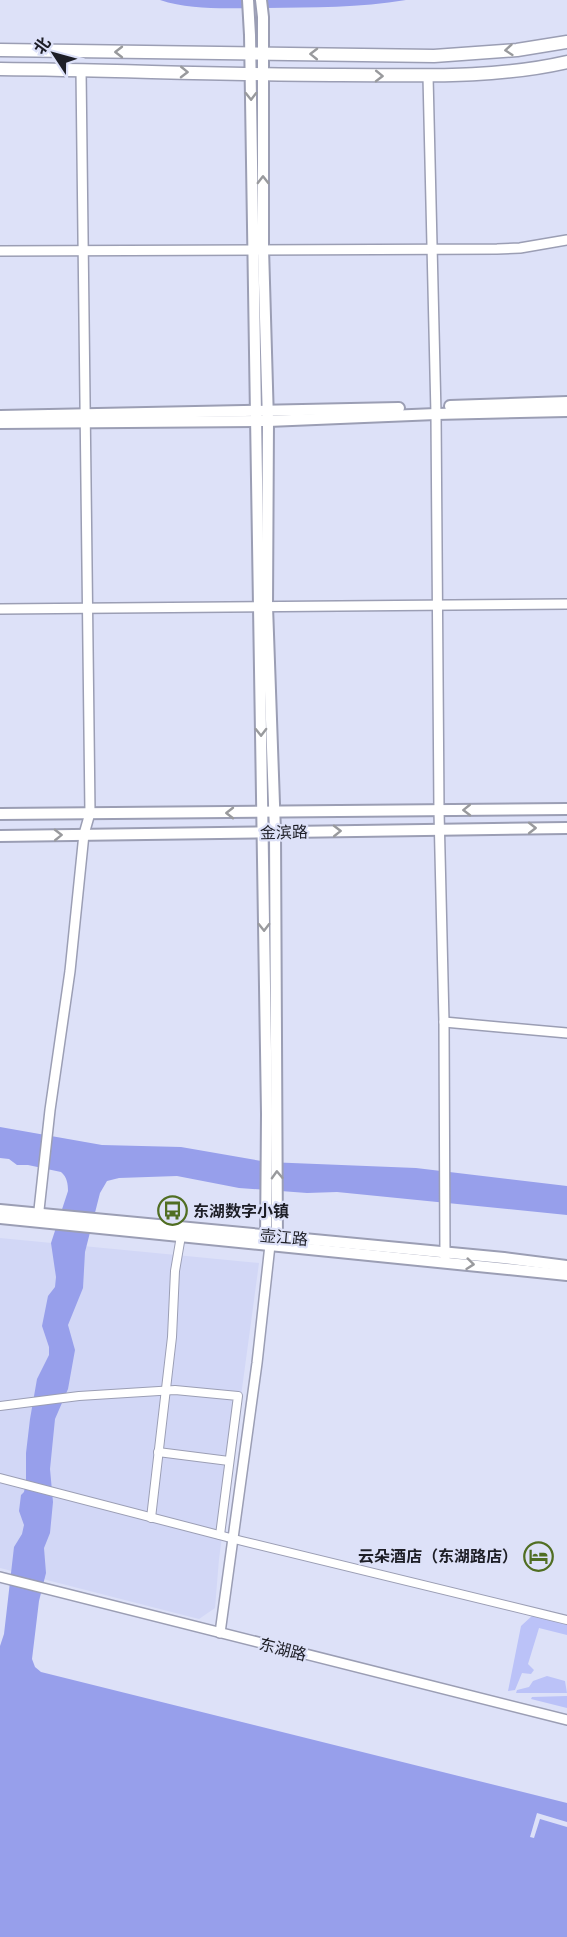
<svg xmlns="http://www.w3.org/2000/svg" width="567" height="1937" viewBox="0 0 567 1937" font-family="'DejaVu Sans','Noto Sans SC',sans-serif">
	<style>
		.built { fill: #d2d7f6 }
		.green { fill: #bbc2f8 }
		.water { fill: #979feb }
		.pier { fill: #dde1f8 }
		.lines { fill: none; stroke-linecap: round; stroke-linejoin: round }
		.minor-casing { stroke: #9b9eb4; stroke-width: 10 }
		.tertiary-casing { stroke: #9b9eb4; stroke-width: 12 }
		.secondary-casing { stroke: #9b9eb4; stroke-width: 14 }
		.primary-casing { stroke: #9b9eb4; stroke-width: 15 }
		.minor { stroke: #fff; stroke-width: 8 }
		.tertiary { stroke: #fff; stroke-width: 9 }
		.secondary { stroke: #fff; stroke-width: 10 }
		.primary { stroke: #fff; stroke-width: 12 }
		.oneway { stroke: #999a9d }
		.labels { text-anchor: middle; stroke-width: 4.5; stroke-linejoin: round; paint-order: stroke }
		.street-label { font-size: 16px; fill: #1d1e26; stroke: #dde1f8 }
		.poi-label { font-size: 16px; font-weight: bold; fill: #1d1e26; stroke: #dde1f8; text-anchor: start }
	</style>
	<rect width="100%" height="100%" fill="#dde1f8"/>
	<polygon class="built" points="0,1238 259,1263 219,1559 215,1608 199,1619 0,1568"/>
	<g class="green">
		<polygon points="533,1615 567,1624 567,1635 539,1628 528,1664 534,1670 531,1674 522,1673 515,1690 508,1691 521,1626"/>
		<polygon points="547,1676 565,1681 567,1693 516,1693 517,1690 529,1687 533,1681"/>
		<polygon points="567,1696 567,1708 531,1699 532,1697"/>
	</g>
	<g class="water">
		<path d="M160,0H406C360,8 313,7 266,8C231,8 193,11 160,0Z"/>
		<path d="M0,1127L102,1145L181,1147L267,1162L416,1168L567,1186V1215L337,1192L307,1193L239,1188L177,1176L119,1178L107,1181L100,1193L85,1252L83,1288L68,1325L75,1350L68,1389L55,1419L50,1469L53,1502L50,1533L44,1548L46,1573L39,1601L32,1659L35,1667L41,1672L567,1803V1937H0V1646L4,1634L14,1547L22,1534L24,1525L19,1511L21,1495L24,1492L26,1481V1453L30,1419L37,1379L49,1355V1347L42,1326L48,1296L55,1287L56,1277L51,1243L68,1191C68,1184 67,1177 61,1172L28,1165H17L9,1159L0,1158Z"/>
	</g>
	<polygon class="pier" points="537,1813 567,1822 567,1827 540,1819 534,1838 530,1837"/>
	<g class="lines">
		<defs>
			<g id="minor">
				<polyline points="0,1406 79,1396 175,1390 238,1396 220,1535"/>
				<polyline points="158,1452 229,1461"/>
				<polyline points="0,1478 242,1541 567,1620"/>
				<polyline points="151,1518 172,1337 175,1271 181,1236"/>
			</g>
			<g id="tertiary">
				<polyline points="428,76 436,414 439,811 444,1022 445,1258"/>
				<polyline points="0,251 497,249 520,248 567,240"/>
				<polyline points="0,609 567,604"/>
				<polyline points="444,1022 567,1033"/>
				<polyline points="38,1219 50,1110 70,971 84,834 90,813 81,70"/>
				<polyline points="0,1577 567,1720"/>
				<polyline points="220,1633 257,1363 270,1245"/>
			</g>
			<g id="secondary">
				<polyline points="248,0 250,35 267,1114 266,1244"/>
				<polyline points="261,0 263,17 263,248 268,421 267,606 275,832 277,1245"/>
				<polyline points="450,406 567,402"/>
				<polyline points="0,416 399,408"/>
				<polyline points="0,423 268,421 436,414 567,411"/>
				<polyline points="0,814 567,809"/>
				<polyline points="0,836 567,828"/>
				<polyline points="0,1210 504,1258 567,1266"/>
				<polyline points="0,1218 567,1275"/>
			</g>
			<g id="primary">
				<polyline points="0,50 434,56 517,50 567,42"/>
				<path d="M0,69C114,70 227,75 341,75C416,75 493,79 567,62"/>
			</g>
		</defs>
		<use href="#minor" class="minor-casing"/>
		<use href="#tertiary" class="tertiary-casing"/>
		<use href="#secondary" class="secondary-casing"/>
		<use href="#primary" class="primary-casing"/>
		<use href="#minor" class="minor"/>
		<use href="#tertiary" class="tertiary"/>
		<use href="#secondary" class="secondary"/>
		<use href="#primary" class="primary"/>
	</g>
	<defs><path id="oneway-chevron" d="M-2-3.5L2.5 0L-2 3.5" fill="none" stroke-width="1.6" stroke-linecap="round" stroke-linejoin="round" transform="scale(1.5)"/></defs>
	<g class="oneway">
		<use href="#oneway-chevron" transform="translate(509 50) rotate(175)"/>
		<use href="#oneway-chevron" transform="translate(119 52) rotate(-180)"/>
		<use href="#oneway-chevron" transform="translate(314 54) rotate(-179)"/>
		<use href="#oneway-chevron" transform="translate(184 72) rotate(1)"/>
		<use href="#oneway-chevron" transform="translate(379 76) rotate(1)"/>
		<use href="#oneway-chevron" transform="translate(251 96) rotate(89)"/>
		<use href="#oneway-chevron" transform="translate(263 180) rotate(-90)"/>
		<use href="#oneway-chevron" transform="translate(261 732) rotate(89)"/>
		<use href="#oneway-chevron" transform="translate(467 810) rotate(179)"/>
		<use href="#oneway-chevron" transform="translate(230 813) rotate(180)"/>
		<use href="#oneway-chevron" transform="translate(532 828)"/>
		<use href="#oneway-chevron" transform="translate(337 831) rotate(-1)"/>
		<use href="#oneway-chevron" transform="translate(58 835) rotate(-1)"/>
		<use href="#oneway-chevron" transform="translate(264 927) rotate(89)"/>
		<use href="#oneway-chevron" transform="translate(277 1175) rotate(-92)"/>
		<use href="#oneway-chevron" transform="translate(470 1264) rotate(6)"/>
	</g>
	<defs>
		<symbol id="bus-ring" viewBox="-11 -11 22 22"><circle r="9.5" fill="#dde1f8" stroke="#506e23" stroke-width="1.5"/><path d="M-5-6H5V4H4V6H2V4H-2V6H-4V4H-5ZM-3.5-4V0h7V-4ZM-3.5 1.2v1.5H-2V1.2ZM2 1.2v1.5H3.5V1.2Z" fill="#506e23"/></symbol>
		<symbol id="hotel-ring" viewBox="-11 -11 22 22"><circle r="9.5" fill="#dde1f8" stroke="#506e23" stroke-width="1.5"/><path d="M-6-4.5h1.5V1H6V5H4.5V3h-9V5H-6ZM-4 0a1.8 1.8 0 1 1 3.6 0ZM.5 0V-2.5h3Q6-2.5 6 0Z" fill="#506e23"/></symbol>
	</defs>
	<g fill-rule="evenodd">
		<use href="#bus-ring" x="156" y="1194" width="33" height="33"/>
		<use href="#hotel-ring" x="522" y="1540" width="33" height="33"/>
	</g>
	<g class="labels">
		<g class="street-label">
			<text transform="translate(284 832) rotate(-1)" y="6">金滨路</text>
			<text transform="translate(284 1237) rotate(5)" y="6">壶江路</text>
			<text transform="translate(283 1649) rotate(14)" y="6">东湖路</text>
		</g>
		<g class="poi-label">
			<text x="193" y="1217">东湖数字小镇</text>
			<text x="518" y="1562" text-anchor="end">云朵酒店（东湖路店）</text>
		</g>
	</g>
	<g transform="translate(54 54) rotate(306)" stroke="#dde1f8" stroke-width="4.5" paint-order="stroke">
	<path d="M0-4.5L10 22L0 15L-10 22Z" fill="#1d1e26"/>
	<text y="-9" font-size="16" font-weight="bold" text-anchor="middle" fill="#1d1e26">北</text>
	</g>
</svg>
